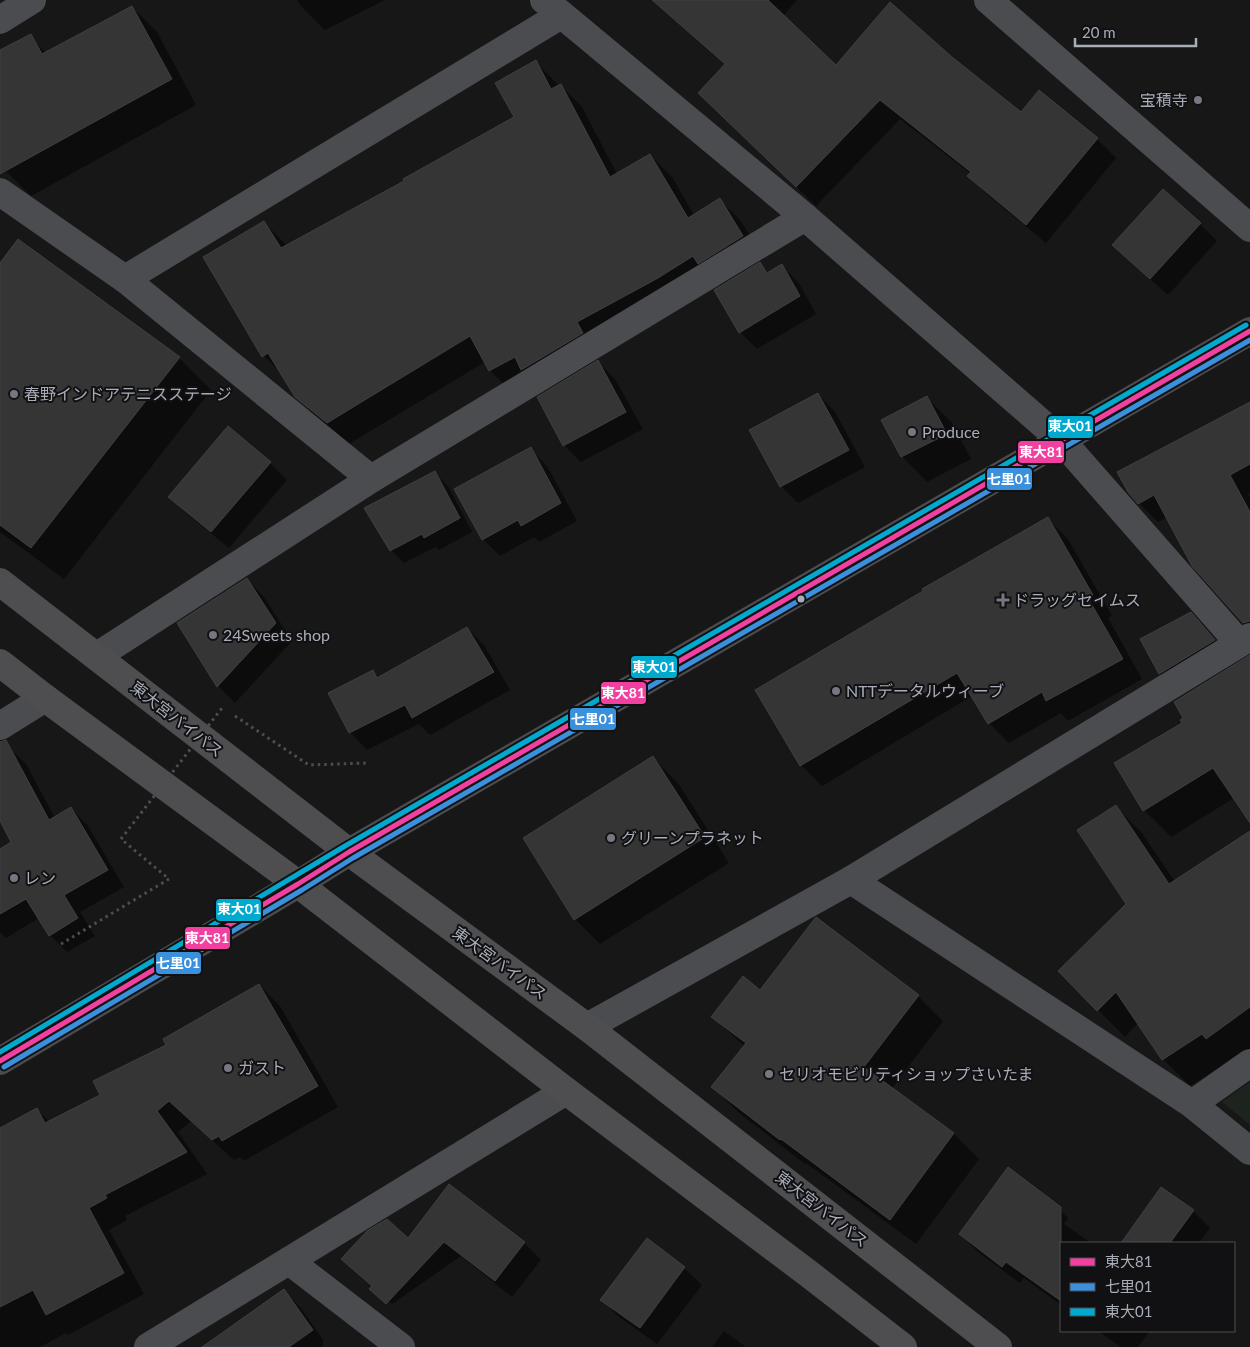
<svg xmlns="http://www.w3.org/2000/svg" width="1250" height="1347" viewBox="0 0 1250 1347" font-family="Lato,'Noto Sans JP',sans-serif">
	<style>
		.green { fill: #1d241e }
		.shadow { fill: #0007 }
		.building { fill: #353536; stroke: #3f4043 }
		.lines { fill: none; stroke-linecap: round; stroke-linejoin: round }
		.path { stroke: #4d4e52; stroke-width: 3; stroke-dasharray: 2.5 4; stroke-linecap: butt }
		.minor { stroke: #4b4c50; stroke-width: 28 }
		.highway { stroke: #4e4e51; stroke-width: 28 }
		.path-bridge { stroke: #4d4e52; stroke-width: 3; stroke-dasharray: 2.5 4; stroke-linecap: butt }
		.bus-1-casing { stroke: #111113; stroke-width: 9 }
		.bus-2-casing { stroke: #111113; stroke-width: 9 }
		.bus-3-casing { stroke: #111113; stroke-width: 9 }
		.bus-1 { stroke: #f240a1; stroke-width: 5 }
		.bus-2 { stroke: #3a90db; stroke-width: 5 }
		.bus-3 { stroke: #00a9ce; stroke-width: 5 }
		.poi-dot { fill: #757880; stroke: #111113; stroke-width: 2 }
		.bus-dot { fill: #a8adb8; stroke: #111113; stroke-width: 2 }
		.labels { text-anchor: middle; stroke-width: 4; stroke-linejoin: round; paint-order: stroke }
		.poi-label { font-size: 16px; fill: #a8adb8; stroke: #111113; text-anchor: start }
		.street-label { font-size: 16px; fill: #a8adb8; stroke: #111113 }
		.line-badge { stroke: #111113; stroke-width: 2 }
		.badge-label { font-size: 14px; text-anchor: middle; font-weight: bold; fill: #fff }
	</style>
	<rect width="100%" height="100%" fill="#171717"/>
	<polygon class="green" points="1250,1082 1250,1125 1222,1102"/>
	<g class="shadow">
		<polygon points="297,0 385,0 325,30 300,5"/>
		<polygon points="651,0 797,0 783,16 836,67 951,58 1021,114 1097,139 1116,158 1046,243 989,196 969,176 971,174 900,119 816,206 719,112 725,65"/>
		<polygon points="132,7 157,32 196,105 31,196 6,171 0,160 0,52 33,40 46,53"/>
		<polygon points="536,62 559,86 560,85 582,107 617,174 650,155 672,177 694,215 719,199 741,221 764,258 721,285 714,278 598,344 604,355 544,391 534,380 512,392 490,371 485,362 349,444 319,419 296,397 284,376 264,356 264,222 287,246 406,181 515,118"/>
		<polygon points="1200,224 1217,241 1168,295 1131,262"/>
		<polygon points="760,264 769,273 782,266 799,283 816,314 757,349 740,332"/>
		<polygon points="0,265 179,358 211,390 64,579 0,532"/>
		<polygon points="598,362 615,379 643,429 581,462 564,445"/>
		<polygon points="818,394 835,412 865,467 798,503 781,486"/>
		<polygon points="927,398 952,423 971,459 927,482 902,456"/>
		<polygon points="1250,403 1250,493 1248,494 1250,498 1250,629 1243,623 1168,517 1158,522 1139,503"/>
		<polygon points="530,449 547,466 577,521 539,542 534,537 500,556 483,539"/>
		<polygon points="270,463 287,480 229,548 187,514 170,497"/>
		<polygon points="434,473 448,486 472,532 439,550 436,547 404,563 391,550"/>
		<polygon points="1048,519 1068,539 1112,616 1108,618 1142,679 1068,721 1061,713 1009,743 989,723 972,696 822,786 801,765 757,691"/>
		<polygon points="247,579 264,597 292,641 235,703 218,686 178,624"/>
		<polygon points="1197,620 1219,645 1168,682 1160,673"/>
		<polygon points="467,628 484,645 510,690 430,735 419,724 367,750 350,732 330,694 372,672 379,678"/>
		<polygon points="1250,657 1250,821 1234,798 1171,837 1144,810 1184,723"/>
		<polygon points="8,747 26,764 55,818 71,808 88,826 124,887 80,912 95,936 67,952 50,935 39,918 6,938 0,932 0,850 13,842 0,818 0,751"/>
		<polygon points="653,758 678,783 729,863 600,944 575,919"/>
		<polygon points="1116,807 1142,833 1175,882 1250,832 1250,1053 1233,1065 1229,1061 1190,1086 1163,1059 1138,1023 1125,1037 1060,971 1127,904"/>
		<polygon points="817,919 918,996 943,1021 892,1088 954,1134 979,1159 916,1244 806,1163 805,1164 738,1112 713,1087 744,1046 713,1017 761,992"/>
		<polygon points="259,985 280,1006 338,1107 244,1161 240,1157 234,1160 191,1121 178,1132 207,1174 125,1216 127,1220 109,1230 144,1294 68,1335 66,1333 40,1347 0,1347 0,1130 37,1110 50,1122 101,1095 168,1045"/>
		<polygon points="1161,1189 1193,1211 1210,1228 1199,1243 1123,1243"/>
		<polygon points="1051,1201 1068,1218 1064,1224 1091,1243 1061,1243 1061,1305 1024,1278 1020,1283 977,1251 960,1234"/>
		<polygon points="408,1240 524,1243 541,1260 512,1297 461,1256 392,1304 360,1276"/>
		<polygon points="684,1268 702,1285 657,1344 619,1317 602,1300"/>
		<polygon points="284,1291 301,1308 323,1340 323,1347 206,1347"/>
		<polygon points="724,1331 746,1347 712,1347"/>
		<polygon points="1098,1331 1150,1331 1138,1347 1121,1347"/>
	</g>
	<g class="building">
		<polygon points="652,0 768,0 836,65 890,2 952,57 1021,112 1039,90 1098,138 1026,225 967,176 971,172 880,100 796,187 698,93 725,64"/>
		<polygon points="132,6 172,79 0,174 0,50 31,34 42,54"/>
		<polygon points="536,60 551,89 561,84 610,177 650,154 688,218 720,198 743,236 698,264 693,256 658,278 577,322 583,333 521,370 515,357 489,371 470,336 327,423 295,397 268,353 262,357 203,257 264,221 281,248 404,181 403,179 514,117 495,83"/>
		<polygon points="1163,189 1201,223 1150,279 1112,245"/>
		<polygon points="18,239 180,357 31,548 0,525 0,263"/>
		<polygon points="760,262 767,273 782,264 800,296 739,333 714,290"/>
		<polygon points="598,360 626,412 563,446 537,397"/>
		<polygon points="818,393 849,450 780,487 749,430"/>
		<polygon points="927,396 947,434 901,457 881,420"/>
		<polygon points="1250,402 1250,464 1230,475 1250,512 1250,621 1243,623 1192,566 1154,495 1138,504 1128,492 1117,472"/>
		<polygon points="228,426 271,462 211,532 168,497"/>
		<polygon points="531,447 561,503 521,526 518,520 482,540 454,489"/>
		<polygon points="435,471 460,518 424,538 422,534 390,551 364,508"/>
		<polygon points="1048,517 1093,595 1088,598 1123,659 1046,701 1042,692 988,724 957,673 800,766 755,690 923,591 922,589"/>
		<polygon points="247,578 276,623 217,687 177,623"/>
		<polygon points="1191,612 1215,640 1159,674 1140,639"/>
		<polygon points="467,627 494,672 412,718 405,705 349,733 328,693 373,670 377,678"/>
		<polygon points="1250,655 1250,823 1213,768 1143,811 1114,763 1182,723 1180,720 1183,718 1174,702"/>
		<polygon points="6,740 49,820 71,807 108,870 64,895 78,918 49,936 26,899 0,914 0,849 11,842 0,821 0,742"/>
		<polygon points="653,756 705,837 574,920 523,838"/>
		<polygon points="1116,805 1169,884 1250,831 1250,1007 1206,1039 1202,1034 1162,1060 1116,992 1097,1011 1058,971 1126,904 1077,830"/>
		<polygon points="816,917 919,995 864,1067 954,1133 890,1220 781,1139 780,1140 711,1087 746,1043 711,1017 743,976 760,990"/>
		<polygon points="259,984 318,1086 222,1141 219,1136 212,1140 169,1101 157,1111 187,1152 105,1195 107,1198 89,1208 124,1273 46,1315 33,1290 0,1307 0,1128 37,1108 45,1123 100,1095 93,1081 166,1045 163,1039"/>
		<polygon points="1008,1167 1061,1207 1061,1301 1006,1262 1002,1267 959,1234"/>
		<polygon points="449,1184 525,1242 495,1281 444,1242 386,1304 369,1289 372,1286 341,1259 367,1231 387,1219 408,1238"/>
		<polygon points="1161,1187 1194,1210 1170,1243 1121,1243"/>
		<polygon points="647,1238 685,1267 640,1328 600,1300"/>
		<polygon points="284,1289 313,1330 289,1347 202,1347"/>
	</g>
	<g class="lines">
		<g class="path">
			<polyline points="235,716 309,765 367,763"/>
			<polyline points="61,944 169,879 121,839"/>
		</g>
		<g class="minor">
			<polyline points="544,0 805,217 1061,440 1239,643"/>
			<polyline points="988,0 1250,228"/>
			<polyline points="0,20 32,0"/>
			<polyline points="0,192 125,279 371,479"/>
			<polyline points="125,279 561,15"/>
			<polyline points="97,656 371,479 805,217"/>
			<polyline points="0,726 45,698"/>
			<polyline points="851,880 1192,1104 1250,1151"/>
			<polyline points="587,1027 851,880 1250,637"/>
			<polyline points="0,1061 298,884 349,852 1250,331"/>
			<polyline points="1192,1104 1250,1063"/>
			<polyline points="289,1261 401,1347"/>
			<polyline points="148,1347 566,1091"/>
		</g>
		<g class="highway">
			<polyline points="0,582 349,852 587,1027 998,1347"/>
			<polyline points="0,663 45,698 298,884 566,1091 809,1274 903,1347"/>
		</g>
		<polyline class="path-bridge" points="121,839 222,708"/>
		<defs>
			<polyline id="bus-1" points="0,1061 298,884 349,852 1250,331"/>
			<polyline id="bus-2" points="4,1067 302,890 353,858 1250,340"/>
			<polyline id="bus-3" points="0,1052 345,846 1246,325"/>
		</defs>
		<use href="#bus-1" class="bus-1-casing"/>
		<use href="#bus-2" class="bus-2-casing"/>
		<use href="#bus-3" class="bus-3-casing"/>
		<use href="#bus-1" class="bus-1"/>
		<use href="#bus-2" class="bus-2"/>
		<use href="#bus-3" class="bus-3"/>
	</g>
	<g class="poi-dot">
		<circle cx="1198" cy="100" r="5"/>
		<circle cx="14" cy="394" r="5"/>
		<circle cx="912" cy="432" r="5"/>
		<path d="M1000.5 592.5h5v5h5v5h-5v5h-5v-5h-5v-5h5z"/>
		<circle cx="213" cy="635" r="5"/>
		<circle cx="836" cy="691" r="5"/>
		<circle cx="611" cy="838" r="5"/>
		<circle cx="14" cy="878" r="5"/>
		<circle cx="228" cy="1068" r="5"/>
		<circle cx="769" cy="1074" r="5"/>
	</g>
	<circle class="bus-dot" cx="801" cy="599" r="4.5"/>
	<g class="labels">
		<g class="poi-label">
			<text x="1188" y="106" text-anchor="end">宝積寺</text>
			<text x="24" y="400">春野インドアテニスステージ</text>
			<text x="922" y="438">Produce</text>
			<text x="1013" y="606">ドラッグセイムス</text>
			<text x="223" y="641">24Sweets shop</text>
			<text x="846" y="697">NTTデータルウィーブ</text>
			<text x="621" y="844">グリーンプラネット</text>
			<text x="24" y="884">レン</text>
			<text x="238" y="1074">ガスト</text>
			<text x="779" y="1080">セリオモビリティショップさいたま</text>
		</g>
		<g class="street-label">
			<text transform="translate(177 719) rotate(38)" y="6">東大宮バイパス</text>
			<text transform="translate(500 963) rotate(36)" y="6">東大宮バイパス</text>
			<text transform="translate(822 1209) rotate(38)" y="6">東大宮バイパス</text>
		</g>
	</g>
	<g class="line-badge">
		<rect x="1047" y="415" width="47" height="24" rx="5" fill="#00a9ce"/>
		<rect x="1017" y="440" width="48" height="24" rx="5" fill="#f240a1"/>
		<rect x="986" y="467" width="47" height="24" rx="5" fill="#3a90db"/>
		<rect x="630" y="655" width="48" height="24" rx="5" fill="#00a9ce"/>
		<rect x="600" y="681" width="47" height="24" rx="5" fill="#f240a1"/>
		<rect x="569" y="707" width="48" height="24" rx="5" fill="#3a90db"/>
		<rect x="215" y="898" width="47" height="24" rx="5" fill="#00a9ce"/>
		<rect x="184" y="926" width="47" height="24" rx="5" fill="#f240a1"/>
		<rect x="155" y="951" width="47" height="24" rx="5" fill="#3a90db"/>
	</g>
	<g class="badge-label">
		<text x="1070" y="431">東大01</text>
		<text x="1041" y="457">東大81</text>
		<text x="1009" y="484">七里01</text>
		<text x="654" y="672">東大01</text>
		<text x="623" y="698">東大81</text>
		<text x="593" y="724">七里01</text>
		<text x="239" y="914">東大01</text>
		<text x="207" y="943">東大81</text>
		<text x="178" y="968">七里01</text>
	</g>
	<rect x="1060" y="1242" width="175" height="90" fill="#111113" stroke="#4d4f55"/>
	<rect x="1070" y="1258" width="25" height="8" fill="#f240a1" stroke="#4d4f55"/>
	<text x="1105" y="1267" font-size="15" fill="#a8adb8">東大81</text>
	<rect x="1070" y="1283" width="25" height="8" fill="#3a90db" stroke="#4d4f55"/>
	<text x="1105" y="1292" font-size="15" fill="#a8adb8">七里01</text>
	<rect x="1070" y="1308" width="25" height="8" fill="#00a9ce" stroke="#4d4f55"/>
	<text x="1105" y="1317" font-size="15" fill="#a8adb8">東大01</text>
	<path d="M1075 38v8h121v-8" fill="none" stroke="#a8adb8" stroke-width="2.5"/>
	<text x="1082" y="38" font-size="15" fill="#a8adb8" stroke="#111113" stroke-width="4" paint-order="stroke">20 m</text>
</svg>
